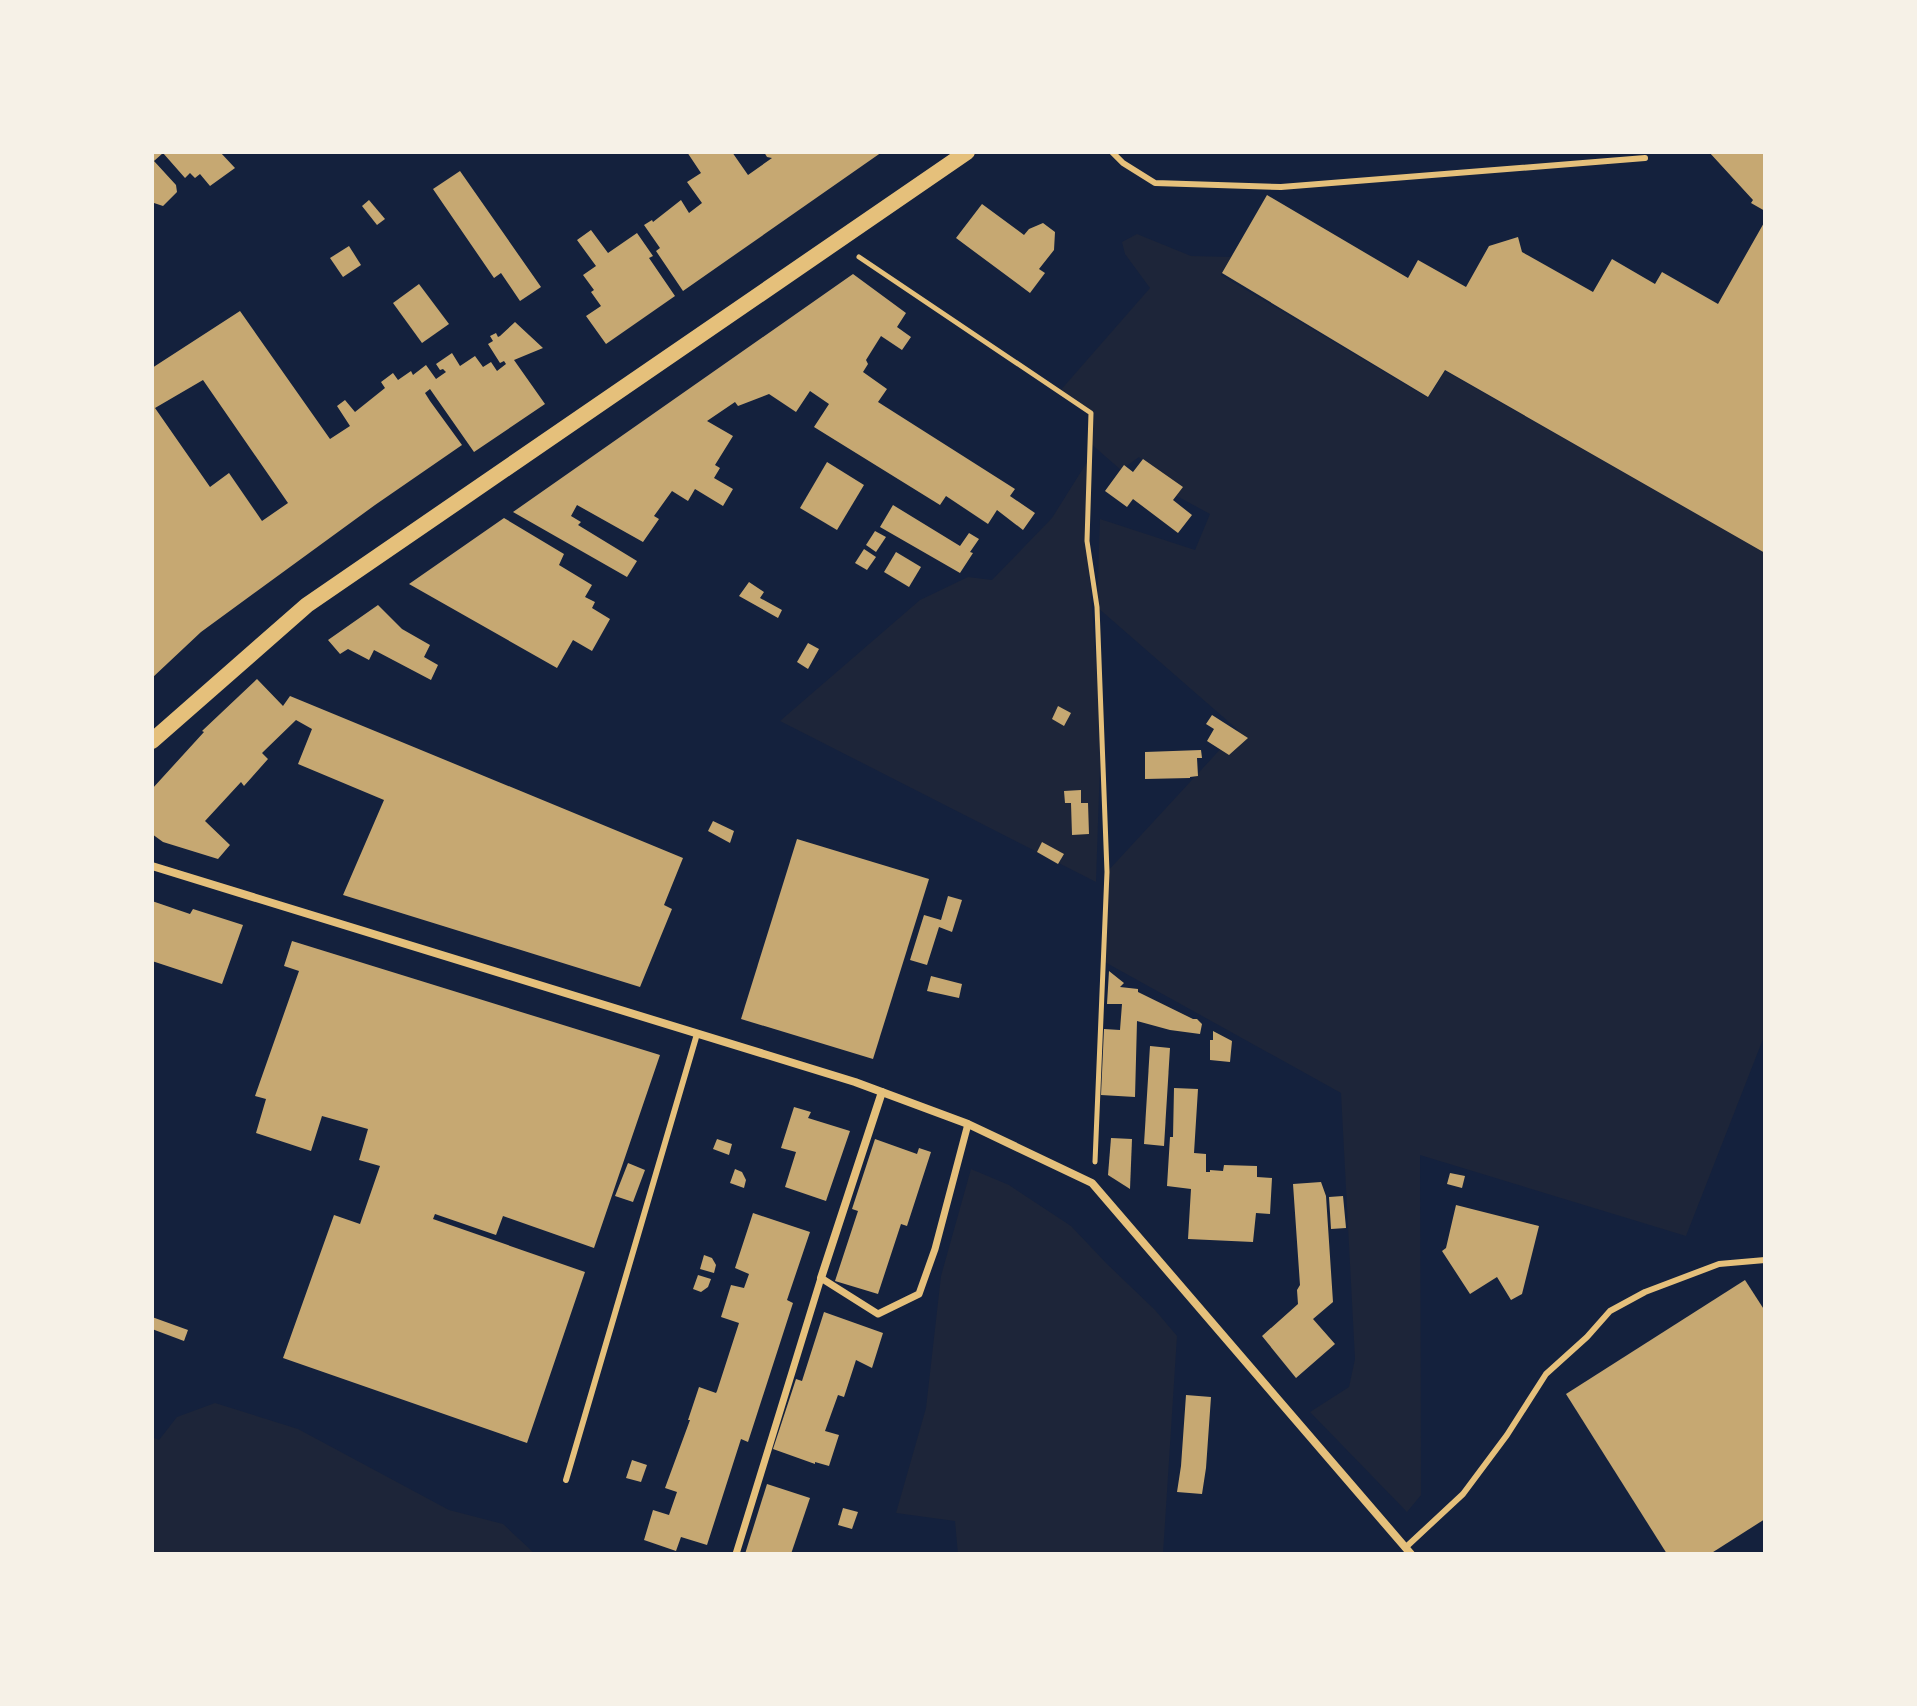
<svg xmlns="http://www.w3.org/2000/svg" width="1917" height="1706" viewBox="0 0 1917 1706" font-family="Poppins,sans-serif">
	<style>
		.green { fill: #1d2539 }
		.building { fill: #c6a872; fill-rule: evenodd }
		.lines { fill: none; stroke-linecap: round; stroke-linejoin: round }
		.path { stroke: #e5c07b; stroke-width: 5 }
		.service { stroke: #e5c07b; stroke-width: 6 }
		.pedestrian { stroke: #e5c07b; stroke-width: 7 }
		.minor { stroke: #e5c07b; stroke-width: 8 }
		.secondary { stroke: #e5c07b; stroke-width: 16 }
	</style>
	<rect width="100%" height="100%" fill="#14213d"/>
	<g class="green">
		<polygon points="1137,234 1191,256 1231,257 1221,275 1428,398 1445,371 1765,553 1765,1034 1686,1236 1420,1155 1421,1495 1407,1512 1310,1412 1349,1387 1355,1359 1341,1093 1103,961 1107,872 1238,730 1097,607 1100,519 1195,550 1210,514 1173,494 1139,457 1121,470 1090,443 1091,413 1059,392 1150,288 1125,254 1122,242"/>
		<polygon points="1089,459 1087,541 1101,733 1096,882 780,721 920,600 968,577 992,580 1052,518"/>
		<polygon points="971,1169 1009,1185 1071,1226 1106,1263 1155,1310 1177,1336 1163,1554 958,1554 955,1521 896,1513 926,1408 941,1276"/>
		<polygon points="215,1403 298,1429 449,1510 503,1524 535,1554 152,1554 152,1437 159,1440 177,1417"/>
	</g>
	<g class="building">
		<polygon points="152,152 220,152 235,168 210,186 200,174 195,178 190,173 185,178 163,153 154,161 176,185 177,192 163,206 154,203 152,205"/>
		<polygon points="687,152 732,152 748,175 772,158 767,157 764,152 882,152 683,291 656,251 660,248 644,225 652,220 653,222 681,200 689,213 702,203 687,182 701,173"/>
		<polygon points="1709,152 1765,152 1765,211 1751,203 1753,200"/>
		<polygon points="460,171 541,287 520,301 501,273 494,278 433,189"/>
		<polygon points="1267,195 1408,278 1418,260 1466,287 1489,246 1518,237 1522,252 1593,292 1612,259 1655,284 1662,272 1718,304 1765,221 1765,553 1445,370 1428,397 1222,273"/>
		<polygon points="369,200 385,219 377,225 362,206"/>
		<polygon points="982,204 1024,235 1029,229 1043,223 1055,232 1054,250 1039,269 1045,273 1030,293 956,238"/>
		<polygon points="591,230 608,253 637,233 653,256 649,258 675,296 606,344 586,316 601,306 591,292 594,290 583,275 596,266 577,240"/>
		<polygon points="349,246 361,265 343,277 330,258"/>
		<polygon points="853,274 906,313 897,327 911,337 902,350 881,336 866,360 868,364 863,372 887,389 878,402 1015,489 1010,496 1035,513 1023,530 997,510 988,524 946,496 940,505 814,427 829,404 810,391 796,412 769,394 738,406 735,402 707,421 733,436 715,465 720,468 714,478 733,489 723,506 695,489 688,501 672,491 654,516 659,519 643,542 577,505 571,516 581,522 578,525 637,561 627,577 513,512"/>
		<polygon points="419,284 449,324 422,343 393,303"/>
		<path d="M240,311L330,439L350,426L337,406L345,400L355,412L385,388L381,382L393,373L398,380L411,371L413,375L426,365L436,379L446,372L443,369L440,370L436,364L452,353L460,366L475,356L483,367L491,362L497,371L506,364L504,361L500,363L488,344L493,341L490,336L496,333L498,337L500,336L515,322L543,348L514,360L545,404L474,452L430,389L425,393L430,401L462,445L375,505L201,632L152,678V368ZM203,380L288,503L262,521L229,473L210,487L155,408Z"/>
		<polygon points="1143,459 1183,487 1173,500 1192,515 1178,533 1133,499 1127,507 1105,491 1124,465 1133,472"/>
		<polygon points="827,462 864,485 837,530 800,508"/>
		<polygon points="893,505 960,546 969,533 979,539 970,552 973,553 960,573 880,527"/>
		<polygon points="504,518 564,554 559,565 592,585 585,597 595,602 592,608 610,619 592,651 573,640 557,668 409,584"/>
		<polygon points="875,531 886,537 876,552 866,545"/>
		<polygon points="864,549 876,557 867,570 855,563"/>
		<polygon points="896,552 921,567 909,587 884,572"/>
		<polygon points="749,582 764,592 760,598 782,610 778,618 739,596"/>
		<polygon points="378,605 402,629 430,645 424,657 438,665 431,680 374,650 369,660 348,649 340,654 328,640"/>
		<polygon points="808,643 819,649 808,669 797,662"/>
		<polygon points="257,679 283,706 290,696 683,858 664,905 672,909 640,987 343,895 384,800 298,764 312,729 296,720 262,753 268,759 244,786 241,782 205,821 230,845 218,859 163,842 152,834 152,789 204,732 202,731"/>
		<polygon points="1058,706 1071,713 1064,726 1052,719"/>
		<polygon points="1212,715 1248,738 1229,755 1207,741 1214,729 1206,724"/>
		<polygon points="1201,750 1202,758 1197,758 1198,776 1190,777 1190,778 1145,779 1145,752"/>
		<polygon points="1081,790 1081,803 1088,803 1089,834 1072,835 1071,803 1065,803 1064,791"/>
		<polygon points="713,821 734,831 730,843 708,831"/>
		<polygon points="797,839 929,879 873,1059 741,1019"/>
		<polygon points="1042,842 1064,854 1058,864 1037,852"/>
		<polygon points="948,896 962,900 952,932 939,927 927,965 910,960 924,915 941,920"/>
		<polygon points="152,901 190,914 193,909 243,925 222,984 152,961"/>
		<polygon points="292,941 660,1055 594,1248 503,1216 496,1235 435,1214 433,1219 585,1272 527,1443 283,1358 334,1215 360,1224 380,1166 359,1160 368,1129 322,1116 311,1151 256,1133 266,1099 255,1096 299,971 284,966"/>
		<polygon points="1109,971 1124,983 1120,987 1138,989 1138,992 1193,1019 1197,1019 1202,1024 1200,1034 1170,1030 1137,1021 1135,1097 1101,1095 1104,1029 1120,1030 1122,1004 1107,1004"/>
		<polygon points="931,976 962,984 959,998 927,991"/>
		<polygon points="1213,1031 1232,1041 1230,1062 1210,1060 1210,1040 1213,1040"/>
		<polygon points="1150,1046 1170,1048 1164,1146 1144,1144"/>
		<polygon points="1174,1088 1198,1089 1194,1153 1206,1154 1206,1172 1210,1172 1210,1170 1223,1171 1224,1165 1257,1166 1257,1177 1272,1178 1270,1214 1256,1213 1253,1242 1188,1239 1191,1189 1167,1186 1170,1137 1173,1137"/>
		<polygon points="794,1107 811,1112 808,1118 850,1131 826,1201 785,1187 796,1152 781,1148"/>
		<polygon points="1111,1138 1132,1139 1130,1189 1108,1175"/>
		<polygon points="717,1139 732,1144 729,1155 713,1149"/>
		<polygon points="875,1139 917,1154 919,1148 931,1152 907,1226 901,1224 878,1294 835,1281 858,1211 852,1209"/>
		<polygon points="628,1163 645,1170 633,1202 615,1196"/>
		<polygon points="735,1169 742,1172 746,1180 744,1188 730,1183"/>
		<polygon points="1450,1173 1465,1176 1462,1188 1447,1184"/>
		<polygon points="1321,1182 1326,1196 1333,1302 1313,1319 1335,1344 1296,1378 1262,1336 1298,1304 1297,1290 1300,1285 1293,1184"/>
		<polygon points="1343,1196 1346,1228 1331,1229 1329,1197"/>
		<polygon points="1456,1205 1539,1226 1522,1294 1511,1300 1497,1277 1470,1294 1442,1251 1446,1248"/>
		<polygon points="753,1213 810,1232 787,1300 793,1303 748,1442 741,1439 707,1545 681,1537 676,1551 644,1540 653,1510 669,1515 677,1492 665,1488 690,1420 688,1420 699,1387 716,1393 717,1391 739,1323 721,1317 731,1285 744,1288 749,1274 735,1268"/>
		<polygon points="704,1255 712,1258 716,1265 714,1273 700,1269"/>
		<polygon points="698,1275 711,1279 708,1287 701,1292 693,1289"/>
		<polygon points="1745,1280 1765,1311 1765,1519 1710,1554 1667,1554 1566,1394"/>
		<polygon points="824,1312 883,1333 872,1368 856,1360 844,1397 838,1395 825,1431 839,1435 829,1466 815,1462 815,1464 773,1449 796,1379 802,1381"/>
		<polygon points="152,1317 188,1330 184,1341 152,1329"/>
		<polygon points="1186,1395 1211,1397 1206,1468 1202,1494 1177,1492 1181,1466"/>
		<polygon points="632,1460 647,1465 641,1482 626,1478"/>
		<polygon points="767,1484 810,1498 791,1554 745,1554"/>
		<polygon points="843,1508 858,1512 852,1529 838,1525"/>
	</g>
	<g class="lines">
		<polyline class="path" points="859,257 1091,413 1087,541 1097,607 1107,872 1095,1162"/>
		<g class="service">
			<polyline points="1112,152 1123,163 1155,183 1281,187 1645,158"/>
			<polyline points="566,1480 697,1034"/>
			<polyline points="1405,1548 1463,1494 1507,1435 1546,1374 1587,1337 1610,1311 1645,1292 1719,1264 1765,1260"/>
		</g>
		<polyline class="pedestrian" points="736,1554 821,1278 878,1314 919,1294 935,1249 968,1124"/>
		<g class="minor">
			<polyline points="152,866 855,1082 968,1124 1092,1183 1411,1554"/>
			<polyline points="821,1278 882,1092"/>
		</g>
		<polyline class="secondary" points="152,741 307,605 967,152"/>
	</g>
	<rect width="1917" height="1706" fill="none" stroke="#f6f1e7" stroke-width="308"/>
</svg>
